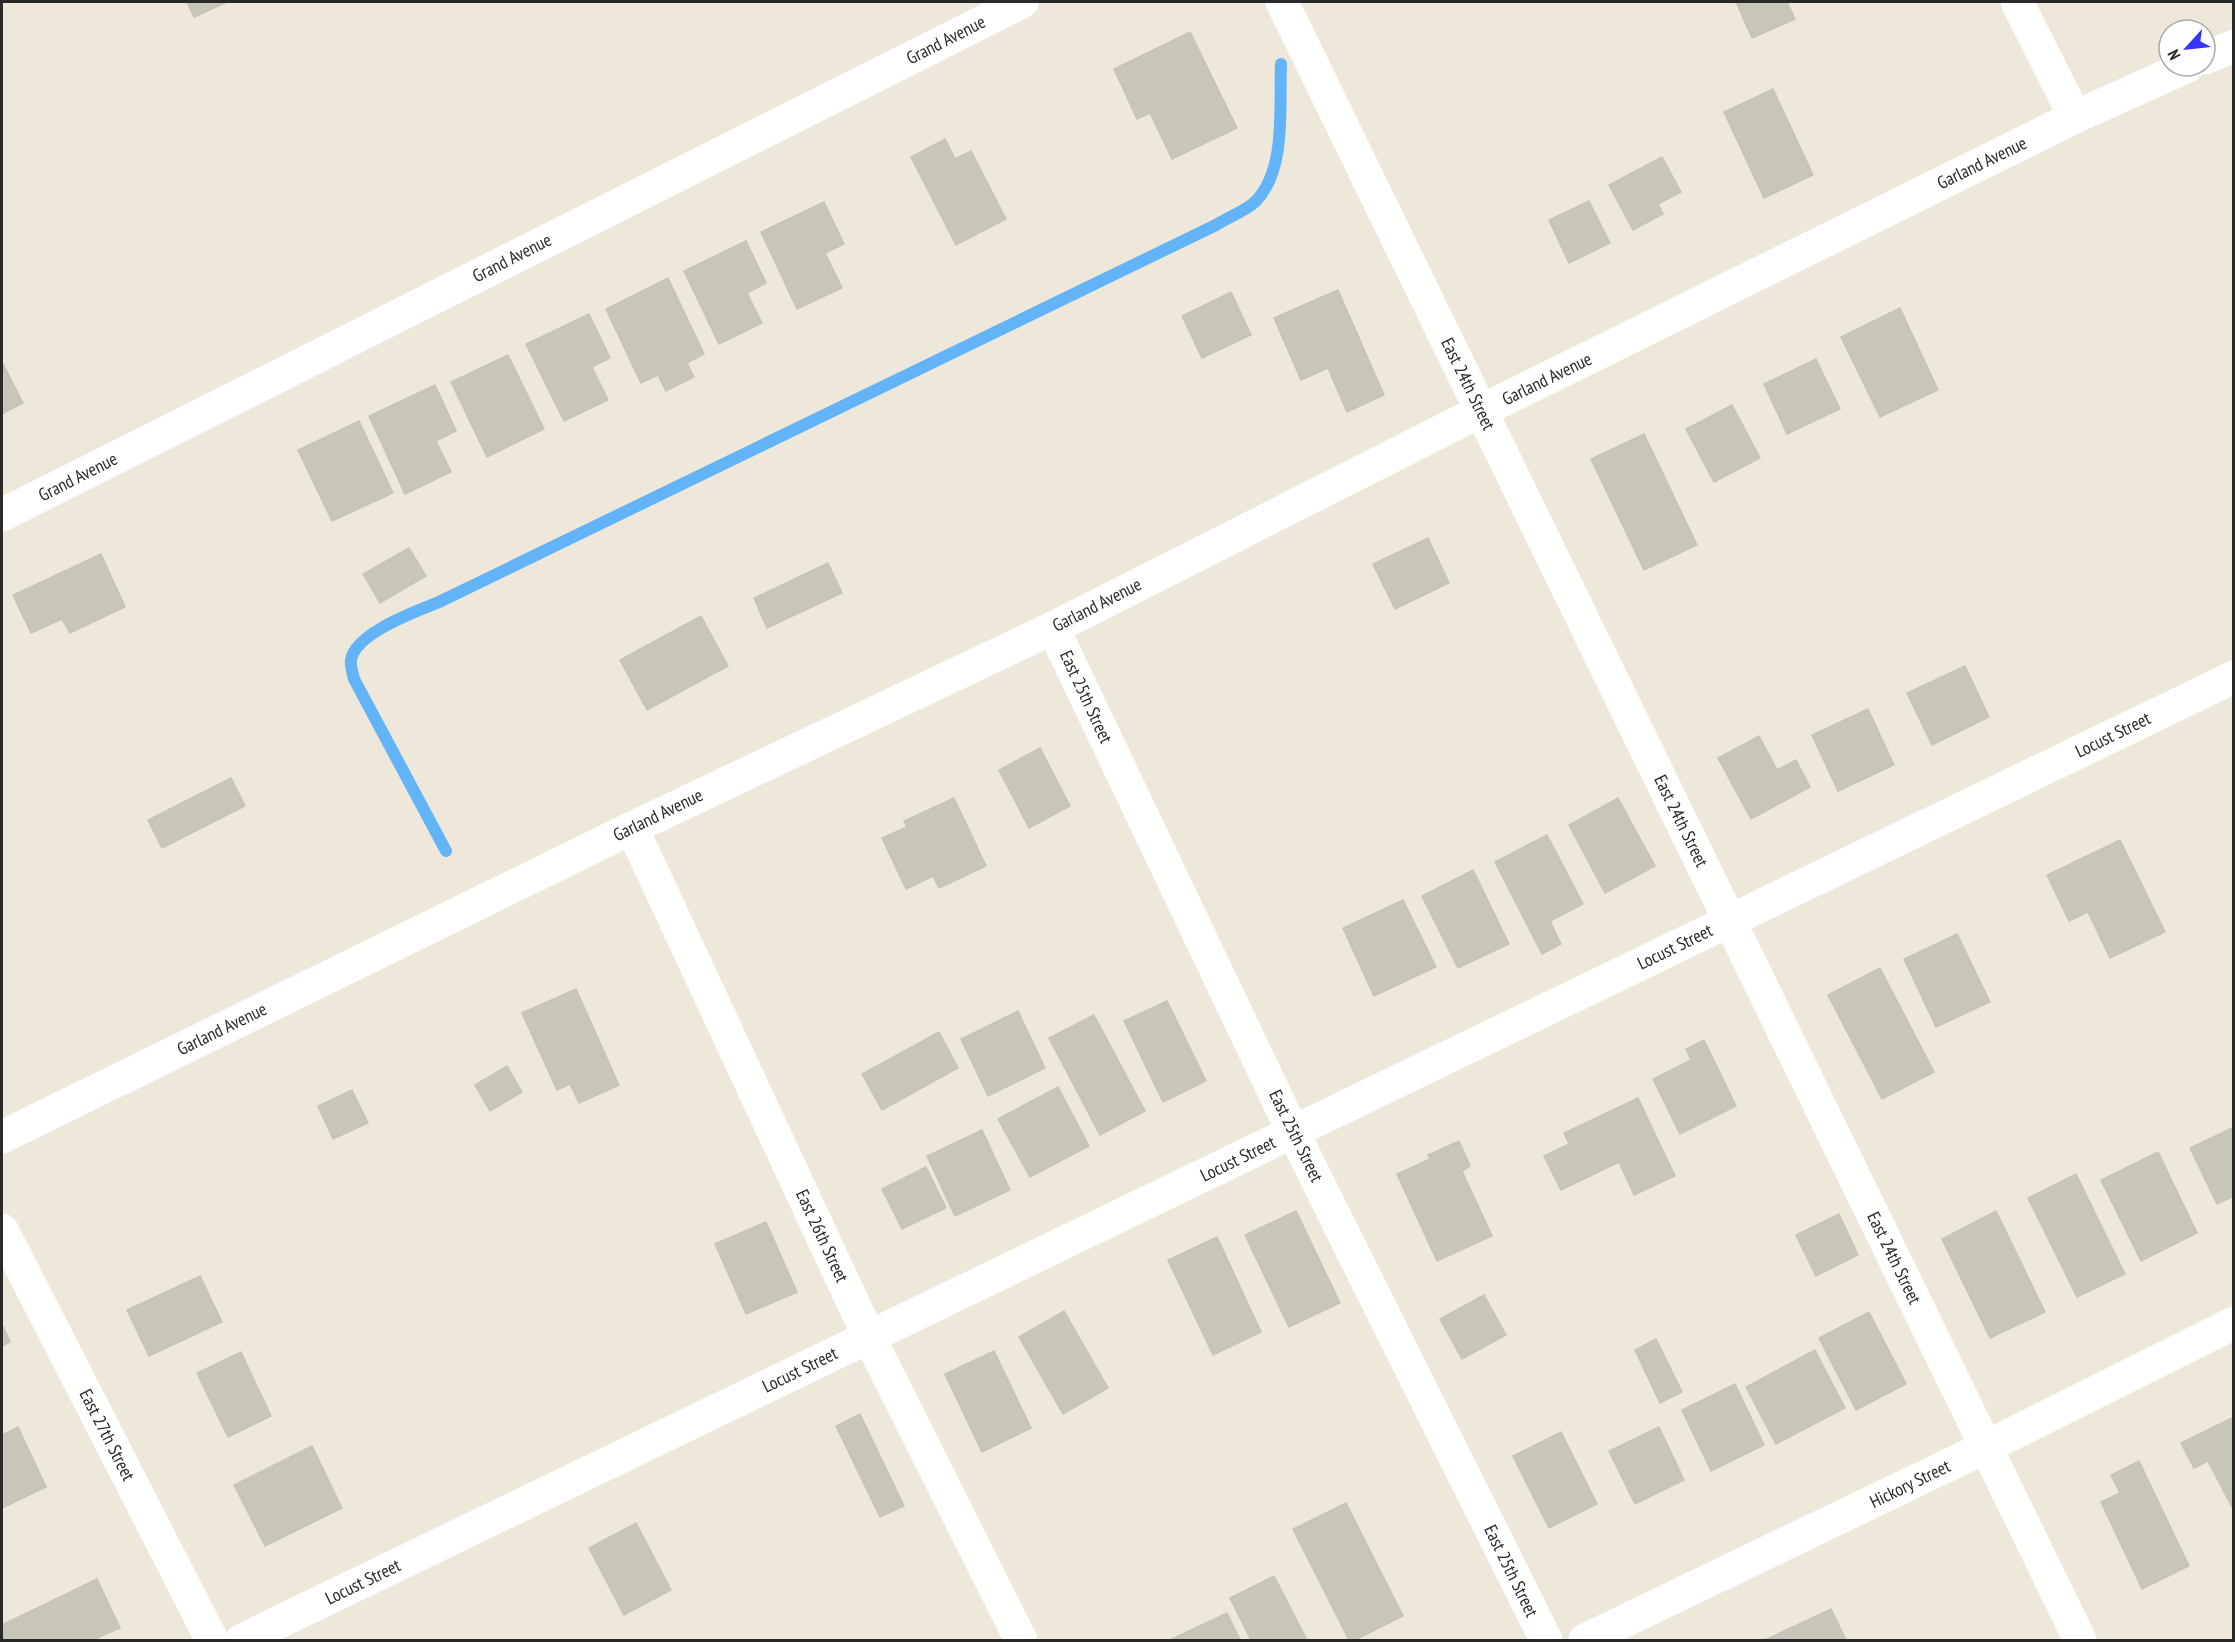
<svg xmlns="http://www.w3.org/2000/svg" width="2235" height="1642" viewBox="0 0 2235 1642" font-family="'PT Sans Narrow',sans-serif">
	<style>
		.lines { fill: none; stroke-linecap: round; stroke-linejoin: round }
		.stream { stroke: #63b3f8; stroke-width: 12 }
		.building { fill: #c8c5b9; stroke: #c8c5b3; stroke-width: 1.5 }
		.minor { stroke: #fff; stroke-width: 33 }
		.tertiary { stroke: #fff; stroke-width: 33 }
		.secondary { stroke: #fff; stroke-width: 33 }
		.labels { text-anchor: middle; stroke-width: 6; stroke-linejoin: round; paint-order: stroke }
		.street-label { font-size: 18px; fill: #292929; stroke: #fff }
	</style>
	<rect width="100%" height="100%" fill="#ede8d9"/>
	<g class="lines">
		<path class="stream" d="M446,851L354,679C353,674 350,666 351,660C355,633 417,611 439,602L1216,225C1228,217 1246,211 1256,201C1287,169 1279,105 1281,64"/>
	</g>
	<g class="building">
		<polygon points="187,2 224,2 225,3 194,17"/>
		<polygon points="1736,2 1787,2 1795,19 1752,38"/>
		<polygon points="1190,32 1237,128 1172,159 1150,113 1137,119 1114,69"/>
		<polygon points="1773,89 1813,175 1764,198 1724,112"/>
		<polygon points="945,139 955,159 971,151 1006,219 956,245 911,157"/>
		<polygon points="1662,157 1681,192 1658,204 1663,214 1633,230 1609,185"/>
		<polygon points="1589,201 1610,243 1569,263 1549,220"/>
		<polygon points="824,202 844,244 825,253 842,288 797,309 761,232"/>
		<polygon points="746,241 766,283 747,293 762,323 719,344 684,271"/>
		<polygon points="668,278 704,354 687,363 694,377 666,391 658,375 641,383 606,309"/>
		<polygon points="1338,290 1384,395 1347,412 1328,368 1301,380 1274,318"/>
		<polygon points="1231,292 1251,335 1202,358 1182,316"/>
		<polygon points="1900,308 1938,390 1880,417 1841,337"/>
		<polygon points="589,314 610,358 592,367 608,400 564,421 526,344"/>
		<polygon points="508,355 544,429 487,457 451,382"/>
		<polygon points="1816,359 1840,409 1787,434 1764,384"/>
		<polygon points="2,362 23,403 2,414"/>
		<polygon points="435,385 456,431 436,441 451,472 405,494 369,416"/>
		<polygon points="1732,405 1760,458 1714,482 1686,429"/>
		<polygon points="359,421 393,493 332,521 298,450"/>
		<polygon points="1644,434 1697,545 1644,570 1591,459"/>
		<polygon points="1428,538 1449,583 1395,609 1373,564"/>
		<polygon points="409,548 426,576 380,603 363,574"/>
		<polygon points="101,554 125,607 70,633 62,619 31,633 13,595"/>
		<polygon points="828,563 842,593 767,628 754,598"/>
		<polygon points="701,616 728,666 647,710 620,660"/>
		<polygon points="1965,666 1989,717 1932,745 1907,693"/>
		<polygon points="1868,709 1894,765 1838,791 1812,735"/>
		<polygon points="1759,736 1777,770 1796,760 1810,787 1751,819 1718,758"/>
		<polygon points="1040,748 1070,806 1029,828 999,770"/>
		<polygon points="231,778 245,806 162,848 148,820"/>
		<polygon points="954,798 986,866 939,888 933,876 906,889 882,838 907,827 904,821"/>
		<polygon points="1618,798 1655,866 1605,893 1569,825"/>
		<polygon points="1547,835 1583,904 1550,921 1561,944 1542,954 1495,862"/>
		<polygon points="2120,840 2165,932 2110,958 2088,912 2069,921 2047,875"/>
		<polygon points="1473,870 1509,944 1458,968 1422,896"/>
		<polygon points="1403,900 1436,967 1374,996 1343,928"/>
		<polygon points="1957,934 1990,1002 1936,1027 1904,959"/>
		<polygon points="1880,968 1934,1072 1882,1099 1828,995"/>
		<polygon points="576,989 619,1085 579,1103 570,1084 557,1090 522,1013"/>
		<polygon points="1167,1001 1206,1081 1163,1102 1124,1021"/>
		<polygon points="1018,1011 1045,1068 988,1096 961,1039"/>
		<polygon points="1094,1015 1145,1111 1100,1135 1049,1038"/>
		<polygon points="939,1032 958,1068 882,1110 862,1074"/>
		<polygon points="1704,1040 1736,1106 1680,1134 1653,1079 1691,1060 1686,1049"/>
		<polygon points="507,1066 522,1092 490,1111 475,1085"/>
		<polygon points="1058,1087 1089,1146 1030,1177 998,1119"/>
		<polygon points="352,1090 368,1123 333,1139 318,1106"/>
		<polygon points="1638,1098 1675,1176 1634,1195 1619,1162 1561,1190 1544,1156 1569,1144 1564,1133"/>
		<polygon points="2234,1127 2234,1196 2217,1204 2190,1148"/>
		<polygon points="982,1130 1010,1190 955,1216 927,1156"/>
		<polygon points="1459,1141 1470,1166 1462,1171 1492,1236 1437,1261 1397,1174 1430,1159 1428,1155"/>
		<polygon points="2158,1152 2197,1233 2141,1261 2101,1180"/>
		<polygon points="926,1167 946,1208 902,1229 882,1189"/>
		<polygon points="2076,1174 2125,1274 2077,1297 2028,1198"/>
		<polygon points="1296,1211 1340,1303 1289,1327 1245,1235"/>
		<polygon points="1996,1211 2045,1312 1990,1338 1942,1239"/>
		<polygon points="1839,1214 1858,1255 1816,1276 1796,1235"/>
		<polygon points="766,1222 797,1292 746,1314 715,1244"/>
		<polygon points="1217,1237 1261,1332 1213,1355 1168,1260"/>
		<polygon points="200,1276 222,1322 149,1356 127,1310"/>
		<polygon points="1484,1295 1506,1335 1462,1359 1440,1319"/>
		<polygon points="1064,1311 1108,1388 1063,1414 1019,1337"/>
		<polygon points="1869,1312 1906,1384 1856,1410 1819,1338"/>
		<polygon points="2,1324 10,1342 2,1346"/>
		<polygon points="1656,1339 1682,1392 1660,1403 1635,1350"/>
		<polygon points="1815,1350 1845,1408 1776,1444 1746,1387"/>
		<polygon points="994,1351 1031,1428 982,1452 945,1374"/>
		<polygon points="241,1352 271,1416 228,1437 197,1373"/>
		<polygon points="1735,1384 1764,1445 1711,1471 1682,1410"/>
		<polygon points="860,1414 904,1506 880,1517 836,1426"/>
		<polygon points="2234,1417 2234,1511 2208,1461 2194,1468 2181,1443"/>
		<polygon points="18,1427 46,1487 2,1508 2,1435"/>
		<polygon points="1659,1427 1684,1480 1635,1504 1609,1451"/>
		<polygon points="1561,1432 1597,1504 1549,1528 1513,1456"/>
		<polygon points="312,1446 342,1508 265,1546 234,1485"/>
		<polygon points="2139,1461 2189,1566 2142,1589 2101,1502 2120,1493 2111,1475"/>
		<polygon points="1346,1503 1403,1616 1355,1640 1349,1640 1293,1529"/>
		<polygon points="636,1523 671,1590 624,1615 589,1548"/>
		<polygon points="1274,1576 1307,1640 1251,1640 1230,1598"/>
		<polygon points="97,1579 120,1628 93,1640 4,1640 2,1625"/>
		<polygon points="1831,1609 1846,1640 1765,1640"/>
		<polygon points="1227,1613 1240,1640 1170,1640"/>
	</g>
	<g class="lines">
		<g class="minor">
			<polyline points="2017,2 2075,117"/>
			<polyline points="2205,58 2234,46"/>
			<polyline points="2,515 1022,2"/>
			<polyline points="1053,628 1293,1132 1546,1640"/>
			<polyline points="632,828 869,1337 1021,1640"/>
			<polyline points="2,1137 632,828 1053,628 1481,411 2075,117 2188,66"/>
			<polyline points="2,1230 212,1640"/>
			<polyline points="242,1640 2234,677"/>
			<polyline points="1585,1640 1986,1447"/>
		</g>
		<polyline class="tertiary" points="1986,1447 2234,1323"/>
		<polyline class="secondary" points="1282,2 2080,1640"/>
	</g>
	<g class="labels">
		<g class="street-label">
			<text transform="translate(946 40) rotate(-27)" y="6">Grand Avenue</text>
			<text transform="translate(1982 163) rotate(-26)" y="6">Garland Avenue</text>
			<text transform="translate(512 258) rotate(-27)" y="6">Grand Avenue</text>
			<text transform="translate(1547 379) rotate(-26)" y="6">Garland Avenue</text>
			<text transform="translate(1468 384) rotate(64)" y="6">East 24th Street</text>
			<text transform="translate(78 477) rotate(-27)" y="6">Grand Avenue</text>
			<text transform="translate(1097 605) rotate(-27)" y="6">Garland Avenue</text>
			<text transform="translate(1086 697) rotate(65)" y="6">East 25th Street</text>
			<text transform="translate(2113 735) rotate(-26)" y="6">Locust Street</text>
			<text transform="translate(658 815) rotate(-26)" y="6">Garland Avenue</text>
			<text transform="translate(1681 821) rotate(64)" y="6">East 24th Street</text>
			<text transform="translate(1675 947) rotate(-26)" y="6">Locust Street</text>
			<text transform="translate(222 1029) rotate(-26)" y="6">Garland Avenue</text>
			<text transform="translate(1296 1136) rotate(64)" y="6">East 25th Street</text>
			<text transform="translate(1238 1159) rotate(-26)" y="6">Locust Street</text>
			<text transform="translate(822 1236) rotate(65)" y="6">East 26th Street</text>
			<text transform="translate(1894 1258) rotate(64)" y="6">East 24th Street</text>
			<text transform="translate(800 1370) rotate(-26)" y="6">Locust Street</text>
			<text transform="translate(107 1435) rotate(63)" y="6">East 27th Street</text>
			<text transform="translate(1910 1484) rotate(-26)" y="6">Hickory Street</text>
			<text transform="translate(1511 1571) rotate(64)" y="6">East 25th Street</text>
			<text transform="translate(363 1582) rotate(-26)" y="6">Locust Street</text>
		</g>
	</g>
	<rect width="2235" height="1642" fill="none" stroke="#292929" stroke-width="6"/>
	<g transform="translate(2187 48) rotate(243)"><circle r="28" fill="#ffffff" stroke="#a9a9a9" stroke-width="1.5"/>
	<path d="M0-4.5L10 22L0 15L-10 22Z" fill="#3734ff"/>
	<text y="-9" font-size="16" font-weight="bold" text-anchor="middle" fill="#292929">N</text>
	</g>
</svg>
